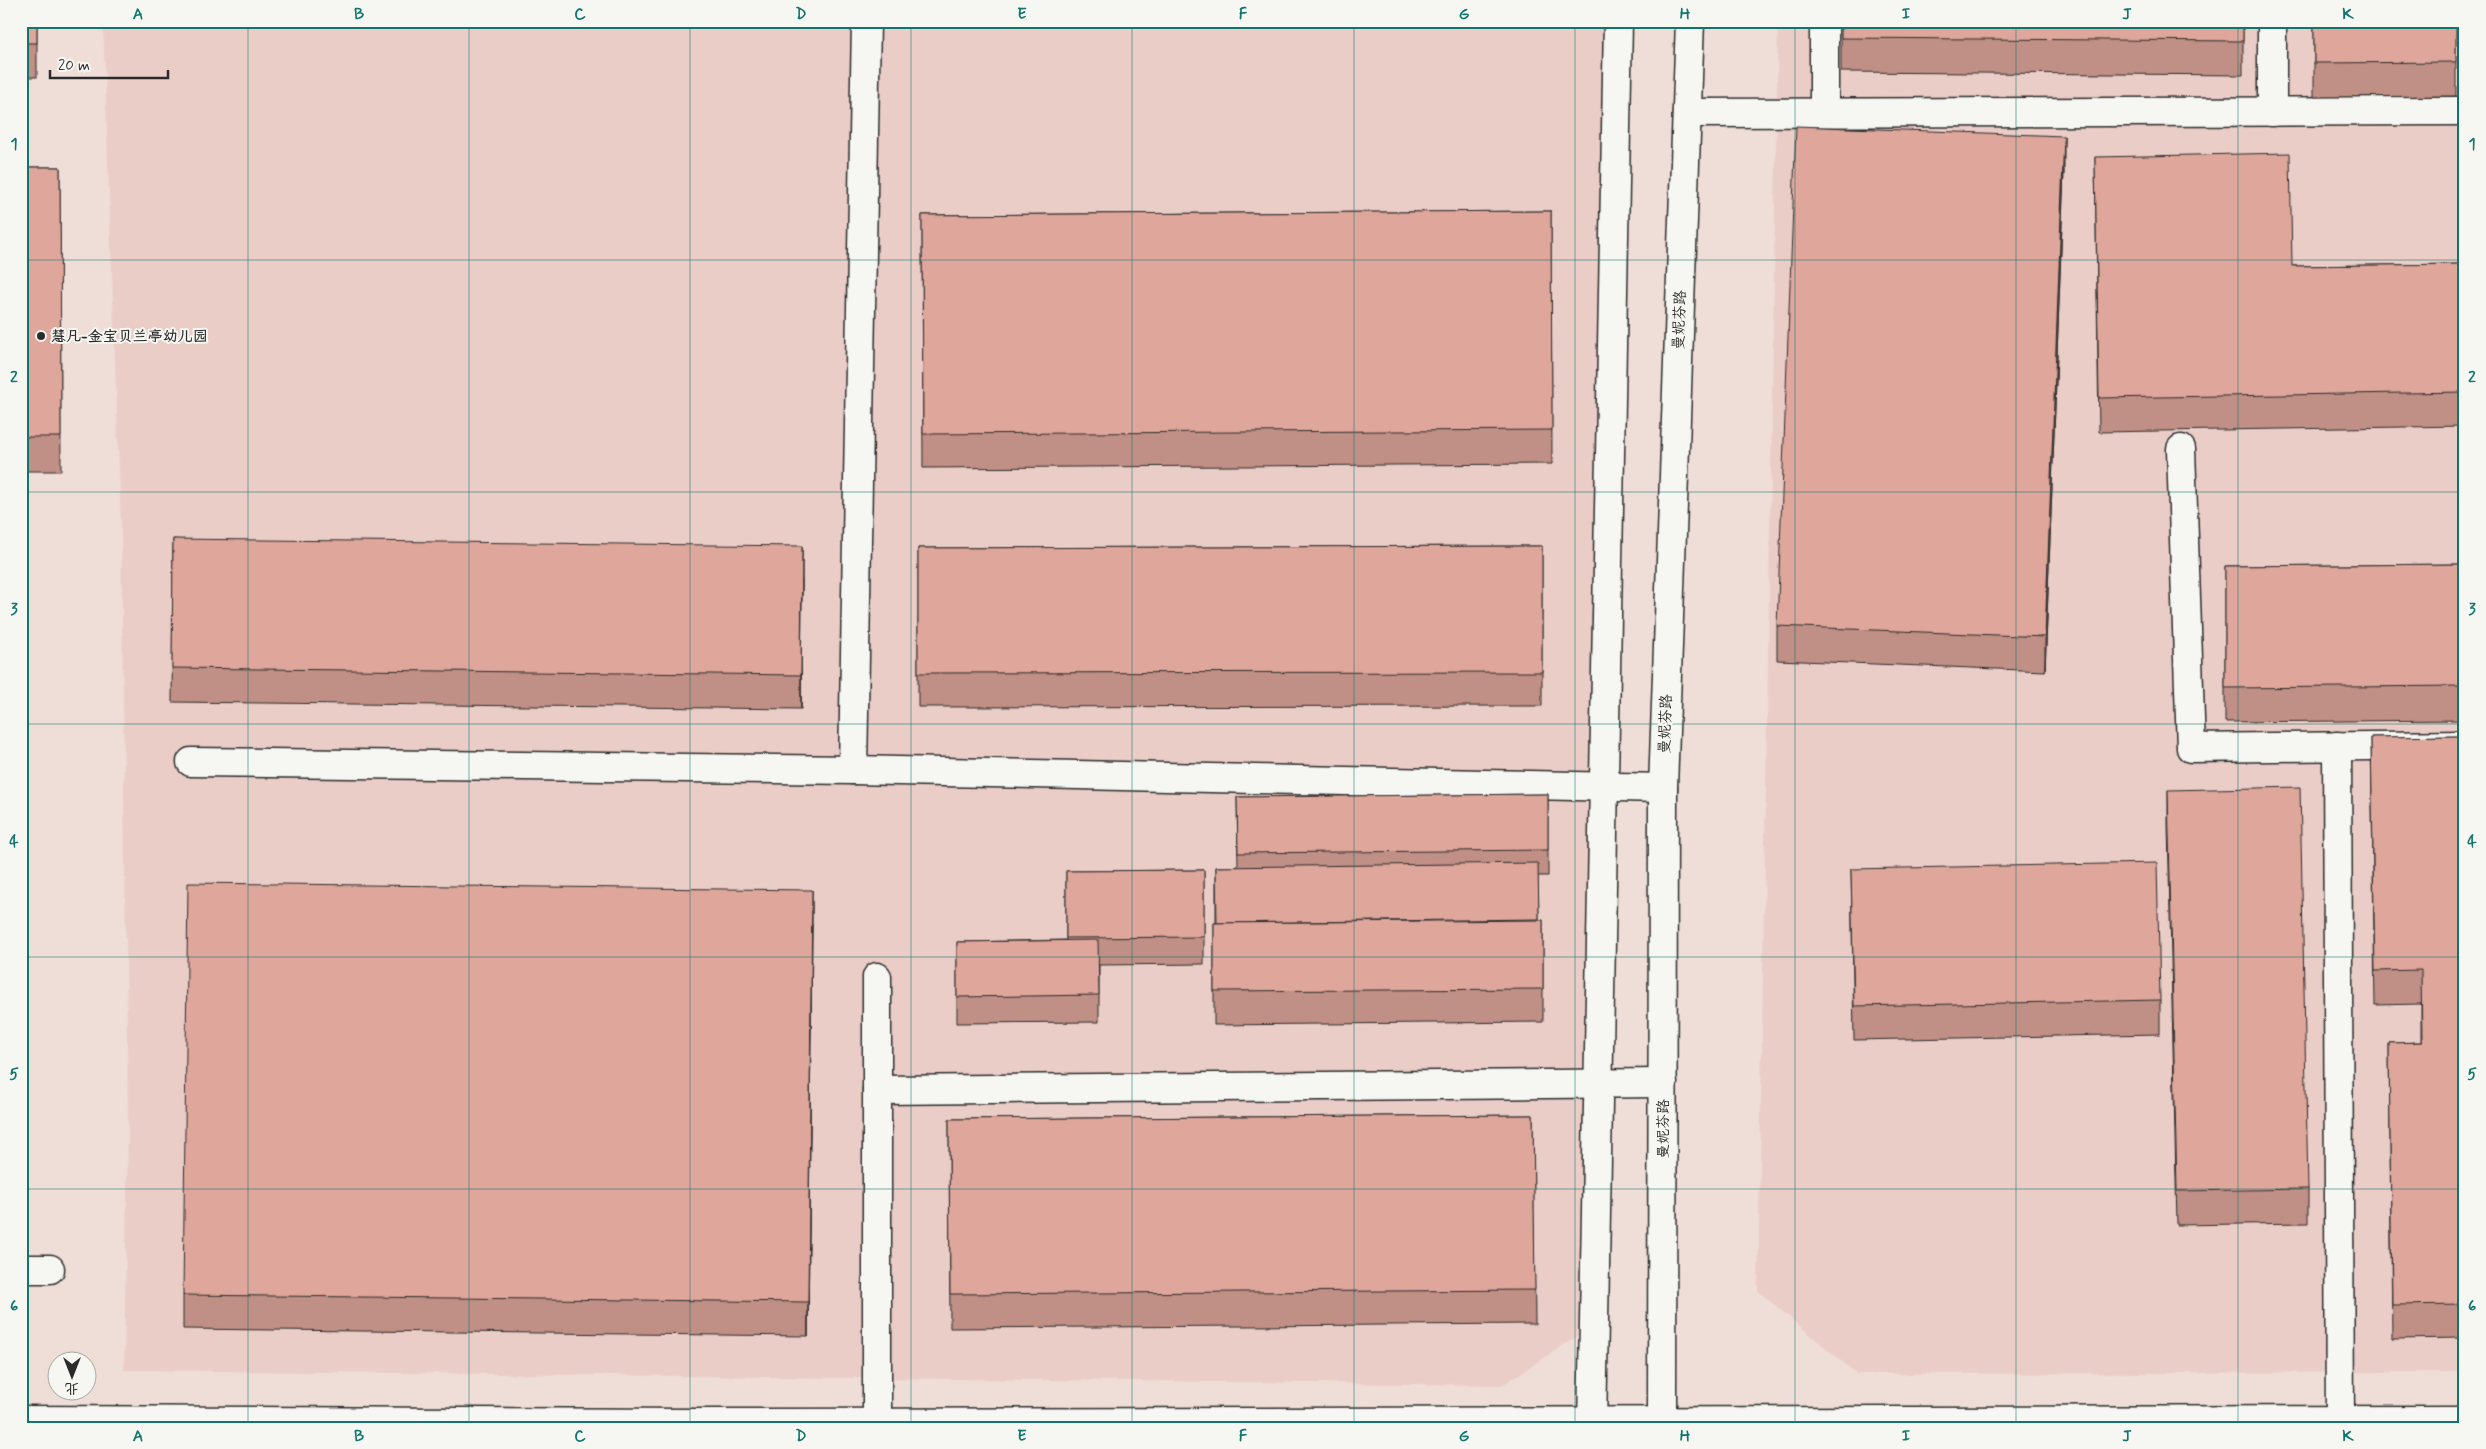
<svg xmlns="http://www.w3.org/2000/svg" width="2486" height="1449" viewBox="0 0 2486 1449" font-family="Mynerve,'LXGW WenKai TC',sans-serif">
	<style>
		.built { fill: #eacdc6 }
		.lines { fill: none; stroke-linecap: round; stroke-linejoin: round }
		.minor-casing { stroke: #2b2b2b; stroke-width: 31 }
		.tertiary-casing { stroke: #2b2b2b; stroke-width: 31 }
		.secondary-casing { stroke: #2b2b2b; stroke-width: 31 }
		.minor { stroke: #f6f6f2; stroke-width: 28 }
		.tertiary { stroke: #f6f6f2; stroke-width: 28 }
		.secondary { stroke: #f6f6f2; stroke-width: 28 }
		.wall { fill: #c08f85; stroke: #2b2b2b }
		.shaded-wall { fill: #9c746c; stroke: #2b2b2b }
		.building { fill: #dfa69b; stroke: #2b2b2b }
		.grid { fill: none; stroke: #0f766e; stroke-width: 1; stroke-opacity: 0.55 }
		.poi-dot { fill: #2b2b2b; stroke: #f6f6f2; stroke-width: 2 }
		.labels { text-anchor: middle; stroke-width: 4; stroke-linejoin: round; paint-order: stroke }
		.street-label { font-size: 15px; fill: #2b2b2b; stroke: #f6f6f2 }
		.poi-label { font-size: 15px; font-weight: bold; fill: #2b2b2b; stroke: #f6f6f2; text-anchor: start }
		.neatline { fill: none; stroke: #0f766e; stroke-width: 2 }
		.grid-label { font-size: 16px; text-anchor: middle; font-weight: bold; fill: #0f766e }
	</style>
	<rect width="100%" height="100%" fill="#efded8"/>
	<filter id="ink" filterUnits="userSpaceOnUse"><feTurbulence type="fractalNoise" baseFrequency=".02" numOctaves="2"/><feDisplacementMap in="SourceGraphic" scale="10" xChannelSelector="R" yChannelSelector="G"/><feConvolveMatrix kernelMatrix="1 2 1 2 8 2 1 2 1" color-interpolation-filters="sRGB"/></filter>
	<g filter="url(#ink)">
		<g class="built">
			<polygon points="103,21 1605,21 1581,1334 1502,1385 124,1370 128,1127 121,527"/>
			<polygon points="1778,21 2465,21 2465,1372 1857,1374 1758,1291"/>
		</g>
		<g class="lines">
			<defs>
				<g id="minor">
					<polyline points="1824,21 1824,112"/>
					<polyline points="2272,21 2272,112"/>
					<polyline points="1687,113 2465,111"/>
					<polyline points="2181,449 2191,748 2465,745"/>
					<polyline points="2337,746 2340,1428"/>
					<polyline points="191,762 853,770 1663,788"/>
					<polyline points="853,770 866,21"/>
					<polyline points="877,977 877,1423"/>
					<polyline points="877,1090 1663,1083"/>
					<polyline points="21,1269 50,1269"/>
				</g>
				<polyline id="tertiary" points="21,1420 698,1423 2465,1420"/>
				<g id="secondary">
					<polyline points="1592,1428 1618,21"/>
					<polyline points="1662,1428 1663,788 1690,21"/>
				</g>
			</defs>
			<use href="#minor" class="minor-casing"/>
			<use href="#tertiary" class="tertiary-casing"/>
			<use href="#secondary" class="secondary-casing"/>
			<use href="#minor" class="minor"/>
			<use href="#tertiary" class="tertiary"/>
			<use href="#secondary" class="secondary"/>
		</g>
		<g class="wall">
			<rect x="21" y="21" width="16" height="56"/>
			<polygon points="1841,21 2243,21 2243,75 1841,72"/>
			<polygon points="2314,21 2456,21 2456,96 2314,97"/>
			<polygon points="2095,157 2292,266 2465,264 2465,426 2099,432"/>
			<polygon points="21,167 60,167 61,471 21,471"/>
			<polygon points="2064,170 2045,671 1777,660 1777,626"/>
			<polygon points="1551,211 1552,464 923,468 922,215"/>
			<polygon points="173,539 802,580 801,709 172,702"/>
			<polygon points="1542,546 1542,706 918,707 918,548"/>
			<polygon points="2465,564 2465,720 2225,722 2225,566"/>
			<polygon points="2465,736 2465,1338 2392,1339 2389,1043 2421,1042 2421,1004 2375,1005 2371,737"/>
			<polygon points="2168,790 2308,1189 2308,1223 2177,1225 2168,824"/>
			<polygon points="1548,794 1548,876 1538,876 1539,921 1543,920 1543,1022 1214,1025 1214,923 1216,923 1216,867 1238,867 1237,797"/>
			<polygon points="1851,869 2160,1000 2160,1034 1854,1040"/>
			<polygon points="1204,870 1204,964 1099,965 1099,1022 957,1023 957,942 1066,940 1066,871"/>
			<polygon points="812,924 808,1336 183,1329 183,1295"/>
			<polygon points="1533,1115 1535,1324 950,1328 949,1119"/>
		</g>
		<g class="shaded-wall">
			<polygon points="2064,136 2064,170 2045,671 2045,637"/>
			<polygon points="802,546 802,580 801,709 801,675"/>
			<polygon points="812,890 812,924 808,1336 808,1302"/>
		</g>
		<g class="building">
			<rect x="21" y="21" width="16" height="22"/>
			<polygon points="1841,21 2243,21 2243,41 1841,38"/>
			<polygon points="2314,21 2456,21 2456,62 2314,63"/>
			<polygon points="1796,126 2064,136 2045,637 1777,626"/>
			<polygon points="2290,153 2292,266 2465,264 2465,392 2099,398 2095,157"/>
			<polygon points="21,167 60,167 61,437 21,437"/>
			<polygon points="1551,211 1552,430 923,434 922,215"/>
			<polygon points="173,539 802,546 801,675 172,668"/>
			<polygon points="1542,546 1542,672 918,673 918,548"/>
			<polygon points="2465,564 2465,686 2225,688 2225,566"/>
			<polygon points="2465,736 2465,1304 2392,1305 2389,1043 2422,1042 2421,970 2375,971 2371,737"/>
			<polygon points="2300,787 2308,1189 2177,1191 2168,790"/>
			<polygon points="1548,794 1548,850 1238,853 1237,797"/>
			<polygon points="1538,863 1539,919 1217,923 1216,867"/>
			<polygon points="2157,863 2160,1000 1854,1006 1851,869"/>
			<polygon points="1204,870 1204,937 1066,938 1066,871"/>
			<polygon points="188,883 812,890 808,1302 183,1295"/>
			<polygon points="1543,920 1543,989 1214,991 1214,923"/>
			<polygon points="1098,940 1099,995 957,997 957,942"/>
			<polygon points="1533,1115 1535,1290 950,1294 949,1119"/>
		</g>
	</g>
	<path class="grid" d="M248,21V1428M469,21V1428M690,21V1428M911,21V1428M1132,21V1428M1354,21V1428M1575,21V1428M1795,21V1428M2016,21V1428M2238,21V1428M21,260H2465M21,492H2465M21,724H2465M21,957H2465M21,1189H2465"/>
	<circle class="poi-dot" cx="41" cy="336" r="5"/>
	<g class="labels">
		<g class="street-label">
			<text transform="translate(1679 320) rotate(-88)" y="5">曼妮芬路</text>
			<text transform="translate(1665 724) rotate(-88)" y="5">曼妮芬路</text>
			<text transform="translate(1663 1129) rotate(-90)" y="5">曼妮芬路</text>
		</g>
		<g class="poi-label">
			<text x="51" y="341">慧凡-金宝贝兰亭幼儿园</text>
		</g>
	</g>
	<rect width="2486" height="1449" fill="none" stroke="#f6f6f2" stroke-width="55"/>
	<g transform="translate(72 1376) rotate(180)"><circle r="24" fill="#f6f6f2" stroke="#a5a5a2"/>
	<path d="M0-4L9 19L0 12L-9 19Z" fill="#2b2b2b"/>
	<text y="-8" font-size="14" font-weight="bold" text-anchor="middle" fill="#2b2b2b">北</text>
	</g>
	<path d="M50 70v8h118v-8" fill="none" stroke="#2b2b2b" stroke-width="2.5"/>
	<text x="58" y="70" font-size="15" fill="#2b2b2b" stroke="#f6f6f2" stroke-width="4" paint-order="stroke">20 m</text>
	<rect x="28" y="28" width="2430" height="1394" class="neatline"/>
	<g class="grid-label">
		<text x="138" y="19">A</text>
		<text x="359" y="19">B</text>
		<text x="580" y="19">C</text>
		<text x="801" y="19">D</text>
		<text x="1022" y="19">E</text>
		<text x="1243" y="19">F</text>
		<text x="1464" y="19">G</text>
		<text x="1685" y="19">H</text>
		<text x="1906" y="19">I</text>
		<text x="2127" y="19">J</text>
		<text x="2348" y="19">K</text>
		<text x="14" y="149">1</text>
		<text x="2472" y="149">1</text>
		<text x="14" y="382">2</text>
		<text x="2472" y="382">2</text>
		<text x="14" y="614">3</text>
		<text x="2472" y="614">3</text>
		<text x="14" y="846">4</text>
		<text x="2472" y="846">4</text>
		<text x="14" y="1079">5</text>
		<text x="2472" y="1079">5</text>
		<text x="14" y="1311">6</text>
		<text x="2472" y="1311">6</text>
		<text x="138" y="1441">A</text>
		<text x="359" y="1441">B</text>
		<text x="580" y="1441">C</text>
		<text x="801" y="1441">D</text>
		<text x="1022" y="1441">E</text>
		<text x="1243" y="1441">F</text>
		<text x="1464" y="1441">G</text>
		<text x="1685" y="1441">H</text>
		<text x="1906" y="1441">I</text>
		<text x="2127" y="1441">J</text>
		<text x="2348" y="1441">K</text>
	</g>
</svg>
